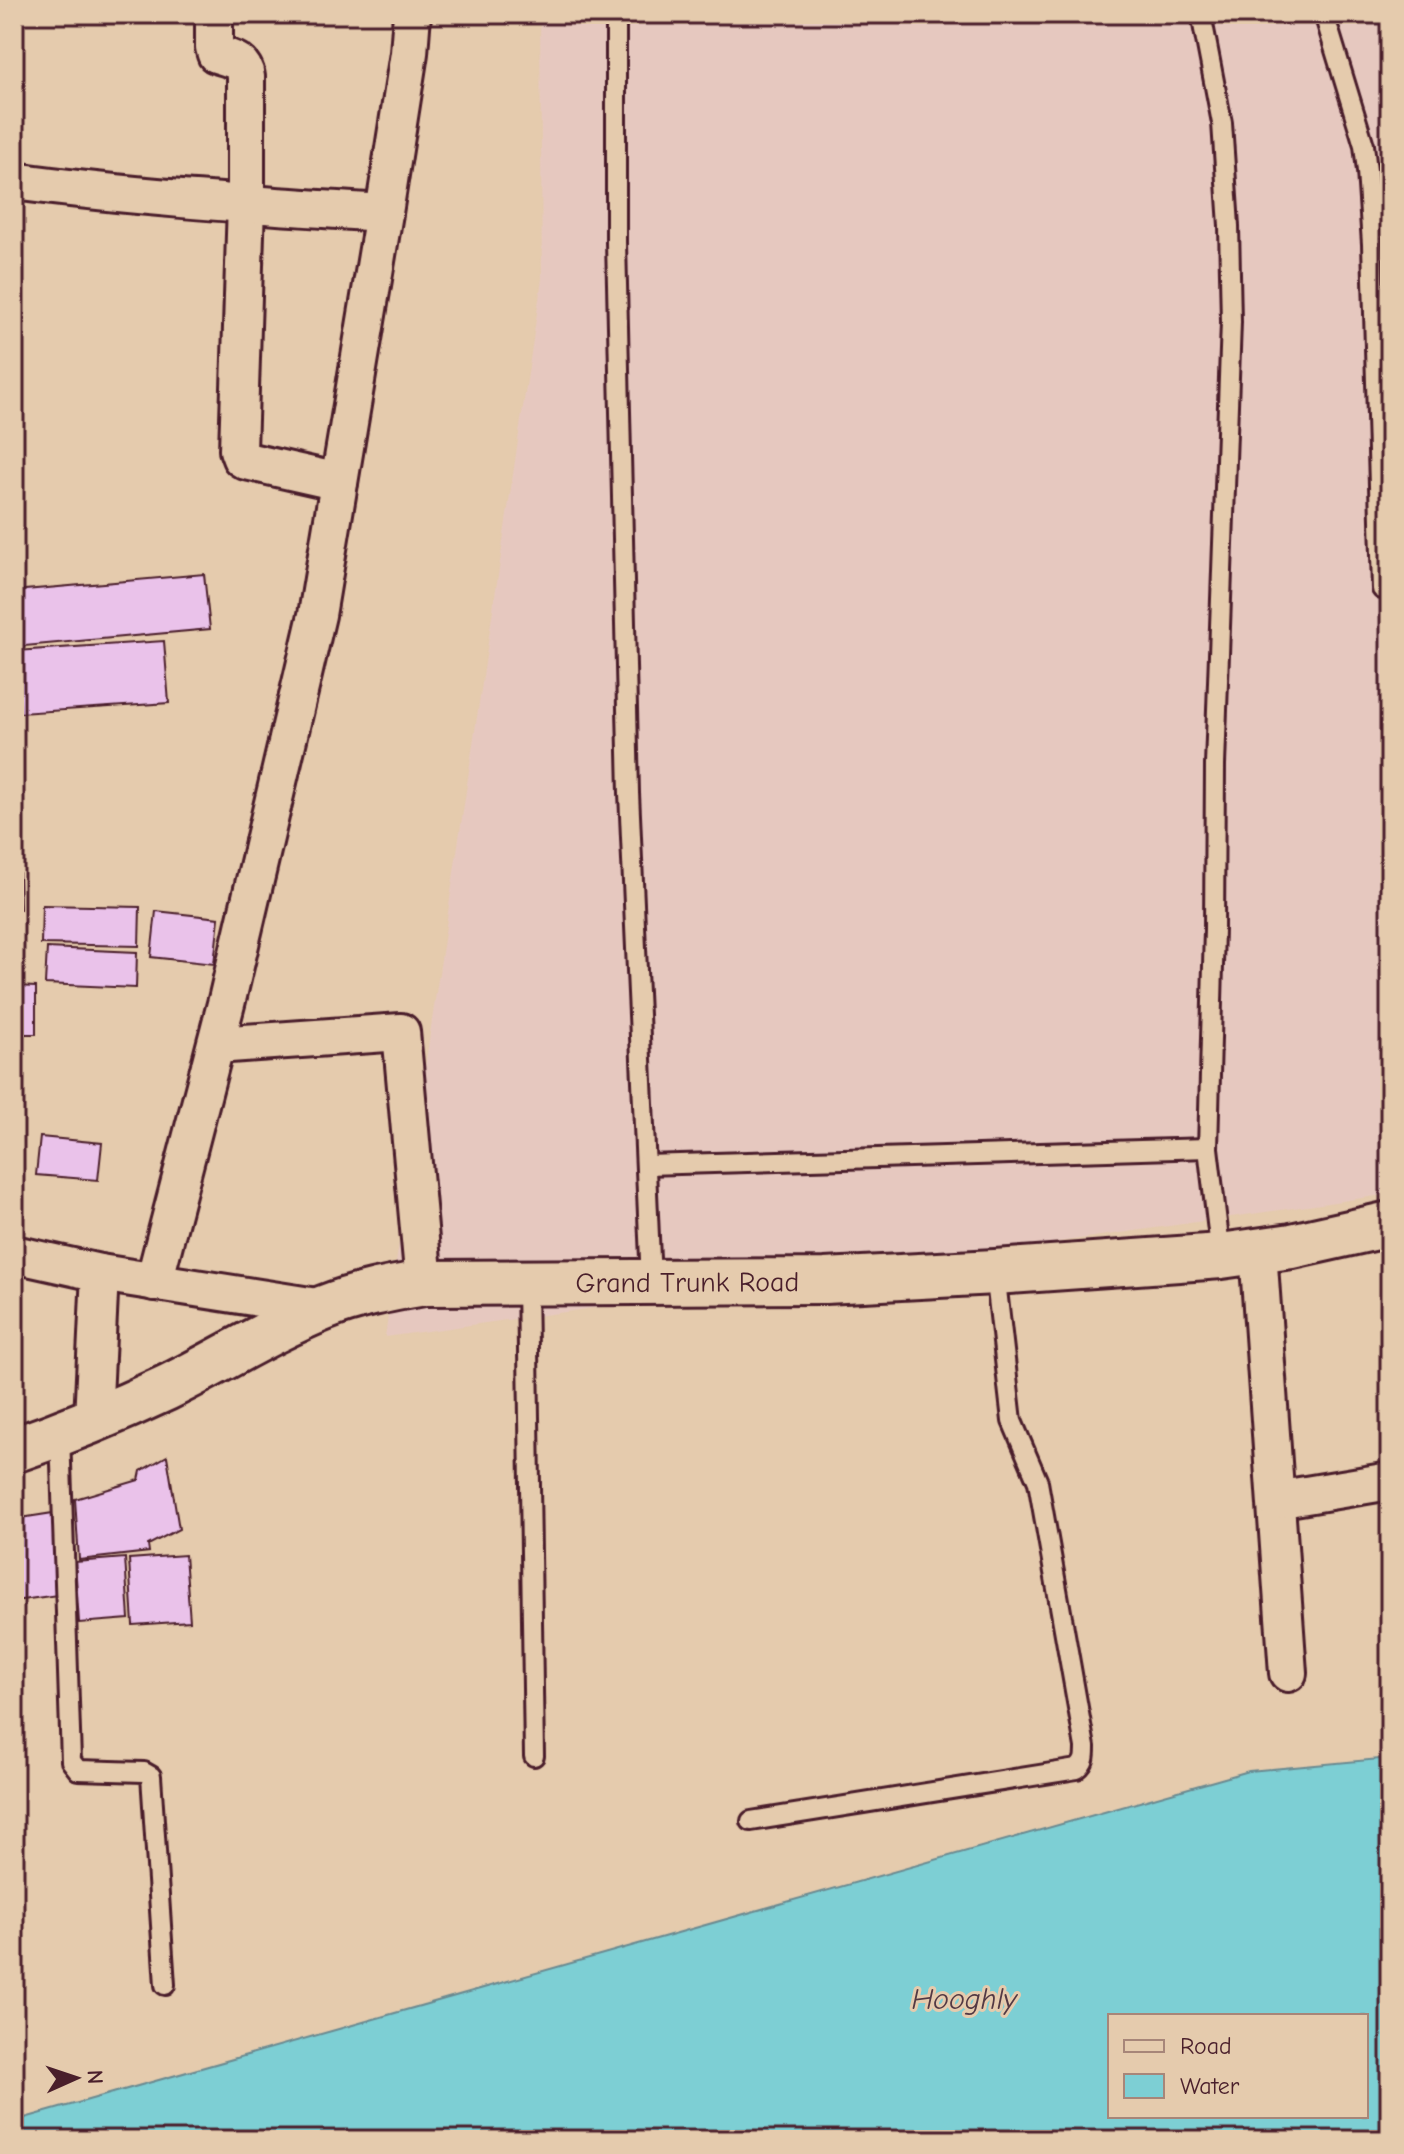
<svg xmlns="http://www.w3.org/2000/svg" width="1404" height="2154" viewBox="0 0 1404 2154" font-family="'Comic Neue',sans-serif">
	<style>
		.built { fill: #e6c8bf }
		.water { fill: #7dcfd4; stroke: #698990; stroke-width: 2; fill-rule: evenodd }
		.building { fill: #eac2ea; stroke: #4a1f2b; stroke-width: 2 }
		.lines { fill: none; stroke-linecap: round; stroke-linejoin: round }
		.lane-casing { stroke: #4a1f2b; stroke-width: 24 }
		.street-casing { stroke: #4a1f2b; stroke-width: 42 }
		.primary-casing { stroke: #4a1f2b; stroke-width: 50 }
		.lane { stroke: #e5cbad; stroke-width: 18 }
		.street { stroke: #e5cbad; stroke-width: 36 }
		.primary { stroke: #e5cbad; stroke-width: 44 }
		.labels { text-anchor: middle; stroke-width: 6; stroke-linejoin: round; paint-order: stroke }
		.street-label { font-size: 28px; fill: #4a1f2b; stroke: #e5cbad }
		.water-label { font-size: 30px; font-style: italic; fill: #523944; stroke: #e5cbad }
	</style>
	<rect width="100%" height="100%" fill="#e5cbad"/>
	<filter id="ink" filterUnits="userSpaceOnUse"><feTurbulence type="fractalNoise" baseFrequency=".0125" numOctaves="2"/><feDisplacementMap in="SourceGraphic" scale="16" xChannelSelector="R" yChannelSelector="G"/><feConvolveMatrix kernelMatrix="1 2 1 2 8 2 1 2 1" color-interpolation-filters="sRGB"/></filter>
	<g filter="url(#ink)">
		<polygon class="built" points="540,14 1390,14 1390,1194 831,1275 385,1337 542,279"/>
		<path class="water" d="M1390,1758V2140H14V2121L1249,1771ZM1110,2016H1366V2116H1110Z"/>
		<g class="building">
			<polygon points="204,574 210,629 14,647 14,591"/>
			<polygon points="164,641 169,703 20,713 16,651"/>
			<polygon points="14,871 19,871 20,909 14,909"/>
			<polygon points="42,905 140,907 139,946 41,944"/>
			<polygon points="156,911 219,918 214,964 151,957"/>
			<polygon points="47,948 137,952 136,988 45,984"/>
			<polygon points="14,986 36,987 36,1034 14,1034"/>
			<polygon points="40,1137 102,1143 98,1180 36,1175"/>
			<polygon points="167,1456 179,1529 148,1545 149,1552 79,1560 75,1499 139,1480 141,1471"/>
			<polygon points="53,1513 65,1594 14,1601 14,1519"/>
			<polygon points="185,1555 190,1621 133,1625 129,1559"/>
			<polygon points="125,1558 129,1619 79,1623 75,1562"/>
		</g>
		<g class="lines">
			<defs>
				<g id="lane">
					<polyline points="616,14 616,242 629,793 651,1281"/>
					<polyline points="1201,14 1222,123 1229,226 1231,322 1215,765 1214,929 1208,1148 1221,1256"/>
					<polyline points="1324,14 1364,145 1367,171 1372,244 1382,589"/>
					<polyline points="646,1165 1208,1148"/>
					<polyline points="527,1282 534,1756"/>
					<polyline points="60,1434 71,1761 78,1770 144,1772 151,1776 165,1985"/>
					<path d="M751,1821L1077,1769C1085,1763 1085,1757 1085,1747L1038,1482L1012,1421L995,1272"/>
				</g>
				<g id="street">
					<path d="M214,14V47L216,54C231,59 244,60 246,77V204L238,450L241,458L246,461L339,482"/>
					<path d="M14,181C137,198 261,205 384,213"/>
					<polyline points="216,1045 401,1032 424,1283"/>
					<polyline points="1258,1251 1288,1673"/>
					<polyline points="14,1254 100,1273 323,1308"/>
					<polyline points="154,1282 227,1000 317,615 384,213 409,53 412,14"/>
					<polyline points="93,1419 100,1273"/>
					<polyline points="1276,1500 1390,1481"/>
				</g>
				<g id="primary">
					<path id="s1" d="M14,1450C66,1432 117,1411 166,1388C219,1362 269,1330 324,1308C356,1295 390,1289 424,1283L825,1281L995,1272L1221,1256L1292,1246L1390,1224"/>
				</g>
			</defs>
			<use href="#lane" class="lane-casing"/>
			<use href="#street" class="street-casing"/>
			<use href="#primary" class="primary-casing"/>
			<use href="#lane" class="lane"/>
			<use href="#street" class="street"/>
			<use href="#primary" class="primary"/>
		</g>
	</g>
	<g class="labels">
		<g class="street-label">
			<text dy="10" stroke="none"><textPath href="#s1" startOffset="708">Grand Trunk Road</textPath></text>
		</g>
		<g class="water-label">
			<text x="964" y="2009">Hooghly</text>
		</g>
	</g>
	<rect width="1404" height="2154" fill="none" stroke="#e5cbad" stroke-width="48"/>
	<rect x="24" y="24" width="1356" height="2106" fill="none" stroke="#4a1f2b" stroke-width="3" filter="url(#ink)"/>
	<rect x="1108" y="2014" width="260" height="104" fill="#e5cbad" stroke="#a78679" stroke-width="2"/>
	<rect x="1124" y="2040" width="40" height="12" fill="#e5cbad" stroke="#a78679" stroke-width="2"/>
	<text x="1180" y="2054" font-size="24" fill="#4a1f2b">Road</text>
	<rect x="1124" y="2074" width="40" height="24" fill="#7dcfd4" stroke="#a78679" stroke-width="2"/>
	<text x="1180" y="2094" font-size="24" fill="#4a1f2b">Water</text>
	<g transform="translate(76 2078) rotate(87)" stroke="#e5cbad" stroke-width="6" paint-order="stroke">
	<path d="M0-6L14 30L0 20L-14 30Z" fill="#4a1f2b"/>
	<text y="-12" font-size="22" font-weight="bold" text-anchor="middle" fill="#4a1f2b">N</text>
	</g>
</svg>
